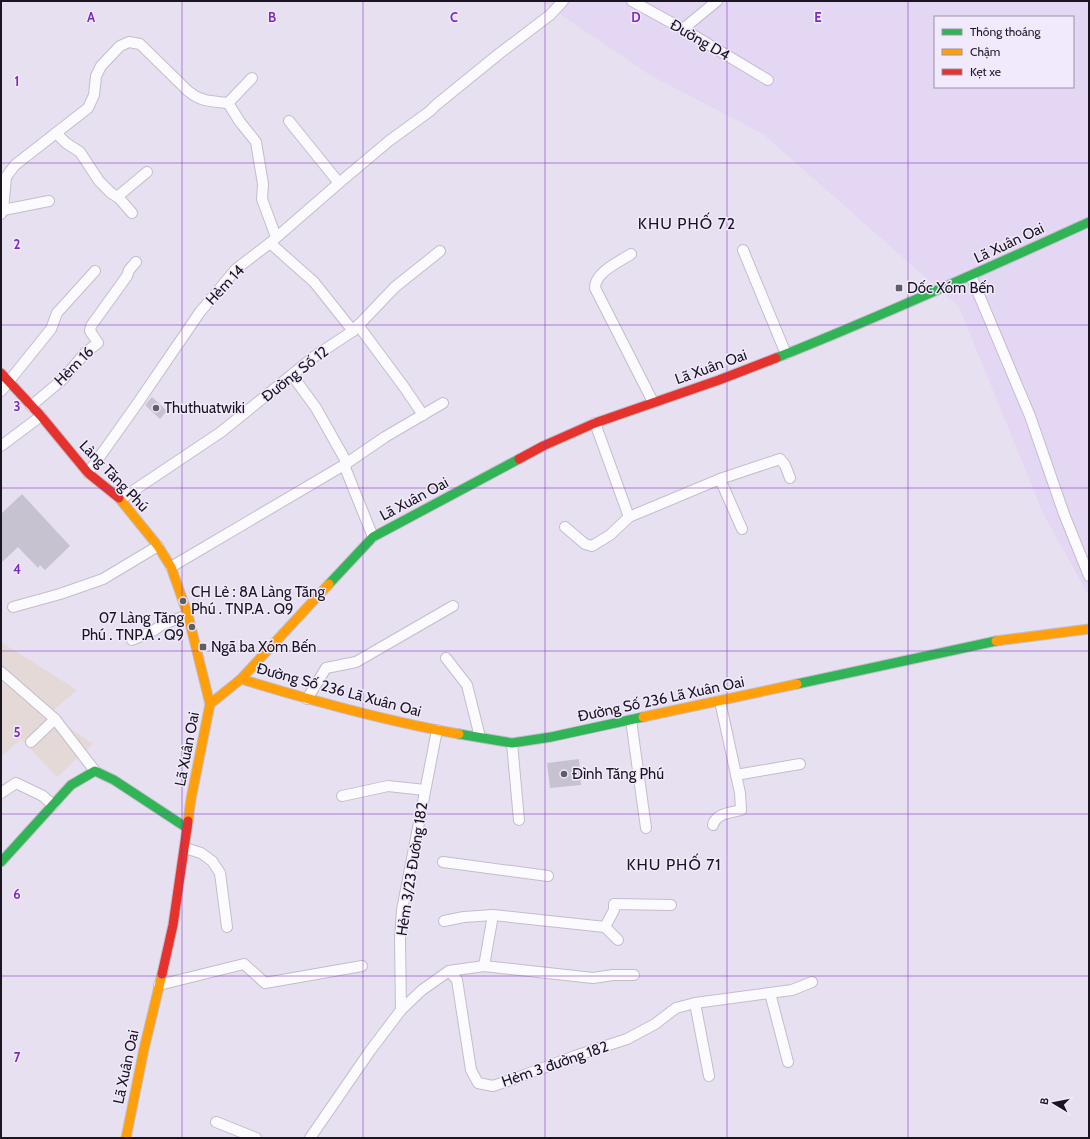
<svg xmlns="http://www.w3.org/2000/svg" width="1090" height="1139" viewBox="0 0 1090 1139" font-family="Cabin,sans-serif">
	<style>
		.built { fill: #e3d7f3; fill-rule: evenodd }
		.education { fill: #e4d9d7 }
		.building { fill: #c7c2cf }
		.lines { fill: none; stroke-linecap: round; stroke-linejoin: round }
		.street-casing { stroke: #c3bdcb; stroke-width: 12 }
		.fast-casing { stroke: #c3bdcb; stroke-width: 11 }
		.slow-casing { stroke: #c3bdcb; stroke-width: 11 }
		.jam-casing { stroke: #c3bdcb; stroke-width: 11 }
		.street { stroke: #fbfafd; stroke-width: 10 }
		.fast { stroke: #30b455; stroke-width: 9 }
		.slow { stroke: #ff9f0a; stroke-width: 9 }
		.jam { stroke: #e5322d; stroke-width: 9 }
		.grid { fill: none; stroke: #7b2cbf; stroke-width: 1; stroke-opacity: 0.55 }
		.poi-dot { fill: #625c69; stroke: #f1e9fc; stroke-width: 1.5 }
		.labels { text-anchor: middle; stroke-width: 3; stroke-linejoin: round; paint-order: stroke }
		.street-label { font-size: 15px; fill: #1a1520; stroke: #f1e9fc }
		.poi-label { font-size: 15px; fill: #1a1520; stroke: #f1e9fc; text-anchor: start }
		.neighbourhood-label { font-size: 16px; letter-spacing: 1px; fill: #1a1520; stroke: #f1e9fc }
		.grid-label { font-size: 13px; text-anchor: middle; font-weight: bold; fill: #7b2cbf; stroke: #f1e9fc; stroke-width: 3; stroke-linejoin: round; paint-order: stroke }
	</style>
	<rect width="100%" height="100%" fill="#e7e0f1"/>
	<path class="built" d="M541,1H1089V596L1043,513L959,307L763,134L648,74ZM935,17H1073V87H935Z"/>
	<polygon class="education" points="1,642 77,690 49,714 93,744 57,777 21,739 1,757"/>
	<g class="building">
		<polygon points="152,397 167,411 160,419 145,405"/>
		<polygon points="22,494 70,546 45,570 40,565 38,568 18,547 1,563 1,514"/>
		<polygon points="579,759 581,785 550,788 547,763"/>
	</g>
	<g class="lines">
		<defs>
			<g id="street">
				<polyline points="632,1 683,29 768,80"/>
				<polyline points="683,29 717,1"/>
				<polyline points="228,103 240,122 256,142 263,184 262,199 276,237"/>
				<polyline points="56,133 66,143 80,152 99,181 111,193 119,198 132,213"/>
				<polyline points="339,183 389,141 430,111 436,105 500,53 550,15 563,1"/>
				<polyline points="117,197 147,172"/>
				<polyline points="3,210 49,201"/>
				<path d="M1,214L3,210L6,177L15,165L88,108L94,95L96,76L101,66L120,46L129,42L140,44L188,91C201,102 211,101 228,103L252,78"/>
				<polyline points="270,243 314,282 353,331"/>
				<polyline points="743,250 786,354"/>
				<path d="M631,254C619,262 595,272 595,288L653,402"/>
				<polyline points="971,276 1030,416 1064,514 1089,576"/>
				<polyline points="358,325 404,387 423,415"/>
				<polyline points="292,375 316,408 347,463"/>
				<polyline points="1,391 51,329 57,313 95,271"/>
				<polyline points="31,406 63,379 86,352 98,343 90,331 91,326 127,276 129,270 136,262"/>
				<polyline points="595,423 629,517 720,479 742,529"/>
				<polyline points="1,446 41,416"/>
				<polyline points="344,465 373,537"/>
				<polyline points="88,473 135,407 200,312 236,269 270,243 339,183 289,121"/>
				<polyline points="720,479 780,459 785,465 790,478"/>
				<polyline points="121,499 221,432 315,356 353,331 395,287 440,251"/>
				<polyline points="565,527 585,544 592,546 610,535 629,517"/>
				<polyline points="171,567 344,465 385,437 443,403"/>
				<polyline points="13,607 60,594 103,579 158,546"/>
				<polyline points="132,640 153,631 163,624 188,615"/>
				<polyline points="446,658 467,685 480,737"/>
				<polyline points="1,672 55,719"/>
				<polyline points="307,699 326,668 356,662 453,606"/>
				<polyline points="631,720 646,828"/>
				<polyline points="31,742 55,719 95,771"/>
				<polyline points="512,743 519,820"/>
				<polyline points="736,775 800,764"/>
				<polyline points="1,793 16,783 43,796 53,805"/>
				<polyline points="342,796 388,786 425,790"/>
				<path d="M713,825C716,813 731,813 741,810L740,793L720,701"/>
				<polyline points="185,848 201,853 212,861 220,873 227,927"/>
				<polyline points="443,862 548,876"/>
				<polyline points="444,921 464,917 493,915"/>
				<polyline points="605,927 614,910 614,904 671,905"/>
				<polyline points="484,966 493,915 605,927 618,940"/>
				<polyline points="449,971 484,966 593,978 613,975 634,975"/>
				<polyline points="159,985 244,964 265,983 362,966"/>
				<polyline points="770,993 788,1062"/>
				<polyline points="695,1003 709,1076"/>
				<polyline points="401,1010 400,940 402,910 437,730"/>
				<polyline points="216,1122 256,1138"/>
				<polyline points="310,1138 370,1051 401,1010 422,990 449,971 457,980 471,1070 478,1083 493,1086 519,1077 575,1056 627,1039 655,1024 676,1008 695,1003 792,990 812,982"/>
			</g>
			<g id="fast">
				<path d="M776,358C882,316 986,269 1089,222"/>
				<polyline points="329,584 373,537 519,459"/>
				<polyline points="797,684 996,641"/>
				<polyline points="459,734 512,743 551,737 643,717"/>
				<polyline points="1,862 71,785 95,771 114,780 187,828"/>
			</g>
			<g id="slow">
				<polyline points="119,498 158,546 171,567 188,615 210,704"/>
				<polyline points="996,641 1089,629"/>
				<path d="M241,679C313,701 385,721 459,734"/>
				<polyline points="643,717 797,684"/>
				<polyline points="188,821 191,799 210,704 241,679 329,584"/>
				<polyline points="126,1138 144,1049 162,974"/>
			</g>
			<g id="jam">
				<polyline points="1,373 41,416 88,473 119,498"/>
				<polyline points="519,459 543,446 595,423 719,380 776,358"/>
				<polyline points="162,974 173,925 188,821"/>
			</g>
		</defs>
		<use href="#street" class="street-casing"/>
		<use href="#fast" class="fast-casing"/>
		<use href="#slow" class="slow-casing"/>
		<use href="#jam" class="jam-casing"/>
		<use href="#street" class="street"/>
		<use href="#fast" class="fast"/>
		<use href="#slow" class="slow"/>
		<use href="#jam" class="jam"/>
	</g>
	<path class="grid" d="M182,1V1138M363,1V1138M545,1V1138M727,1V1138M908,1V1138M1,163H1089M1,325H1089M1,488H1089M1,651H1089M1,814H1089M1,976H1089"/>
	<g class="poi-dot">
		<rect x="895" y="284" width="8" height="8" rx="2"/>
		<circle cx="156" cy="408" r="4"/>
		<circle cx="183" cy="601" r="4"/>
		<circle cx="192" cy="627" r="4"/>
		<rect x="199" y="643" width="8" height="8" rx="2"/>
		<circle cx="564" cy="774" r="4"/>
	</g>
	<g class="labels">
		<g class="street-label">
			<text transform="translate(700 40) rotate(30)" y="5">Đường D4</text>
			<text transform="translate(1009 243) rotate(-25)" y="5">Lã Xuân Oai</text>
			<text transform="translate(225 285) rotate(-47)" y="5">Hẻm 14</text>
			<text transform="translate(74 366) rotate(-45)" y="5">Hẻm 16</text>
			<text transform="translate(711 367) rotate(-20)" y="5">Lã Xuân Oai</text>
			<text transform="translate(295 374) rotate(-38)" y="5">Đường Số 12</text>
			<text transform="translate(114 476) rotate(46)" y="5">Làng Tăng Phú</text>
			<text transform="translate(414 499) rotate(-28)" y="5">Lã Xuân Oai</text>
			<text transform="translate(339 690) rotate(15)" y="5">Đường Số 236 Lã Xuân Oai</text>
			<text transform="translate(661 699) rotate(-12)" y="5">Đường Số 236 Lã Xuân Oai</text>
			<text transform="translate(187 749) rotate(-79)" y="5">Lã Xuân Oai</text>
			<text transform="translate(412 869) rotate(-81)" y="5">Hẻm 3/23 Đường 182</text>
			<text transform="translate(555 1064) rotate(-19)" y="5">Hẻm 3 đường 182</text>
			<text transform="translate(126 1067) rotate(-78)" y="5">Lã Xuân Oai</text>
		</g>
		<g class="poi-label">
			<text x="907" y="293">Dốc Xóm Bến</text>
			<text x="164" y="413">Thuthuatwiki</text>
			<text x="191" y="597">CH Lẻ : 8A Làng Tăng<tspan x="191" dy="17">Phú . TNP.A . Q9</tspan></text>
			<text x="184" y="623" text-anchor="end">07 Làng Tăng<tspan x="184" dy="17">Phú . TNP.A . Q9</tspan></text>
			<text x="211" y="652">Ngã ba Xóm Bến</text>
			<text x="572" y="779">Đình Tăng Phú</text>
		</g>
		<g class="neighbourhood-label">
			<text x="687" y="229">KHU PHỐ 72</text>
			<text x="674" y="870">KHU PHỐ 71</text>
		</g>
	</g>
	<g class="grid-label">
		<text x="91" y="22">A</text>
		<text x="272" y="22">B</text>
		<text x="454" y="22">C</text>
		<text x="636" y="22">D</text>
		<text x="818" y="22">E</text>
		<text x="17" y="86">1</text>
		<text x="17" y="249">2</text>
		<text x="17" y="411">3</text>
		<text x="17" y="574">4</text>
		<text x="17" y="737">5</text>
		<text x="17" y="899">6</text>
		<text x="17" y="1062">7</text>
	</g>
	<rect width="1090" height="1139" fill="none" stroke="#1a1520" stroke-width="4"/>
	<rect x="934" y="16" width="140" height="72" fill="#f1e9fc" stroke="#9b94a4"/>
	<rect x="942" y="29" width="20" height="6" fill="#30b455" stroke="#9b94a4"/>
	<text x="970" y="36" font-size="12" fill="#1a1520">Thông thoáng</text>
	<rect x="942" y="49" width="20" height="6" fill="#ff9f0a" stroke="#9b94a4"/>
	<text x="970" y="56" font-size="12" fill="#1a1520">Chậm</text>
	<rect x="942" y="69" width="20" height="6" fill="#e5322d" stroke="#9b94a4"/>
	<text x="970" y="76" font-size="12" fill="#1a1520">Kẹt xe</text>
	<g transform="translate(1054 1103) rotate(280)" stroke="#f1e9fc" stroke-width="3" paint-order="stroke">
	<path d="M0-3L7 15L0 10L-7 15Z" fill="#1a1520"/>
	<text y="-6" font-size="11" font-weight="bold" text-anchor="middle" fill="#1a1520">B</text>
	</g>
</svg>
